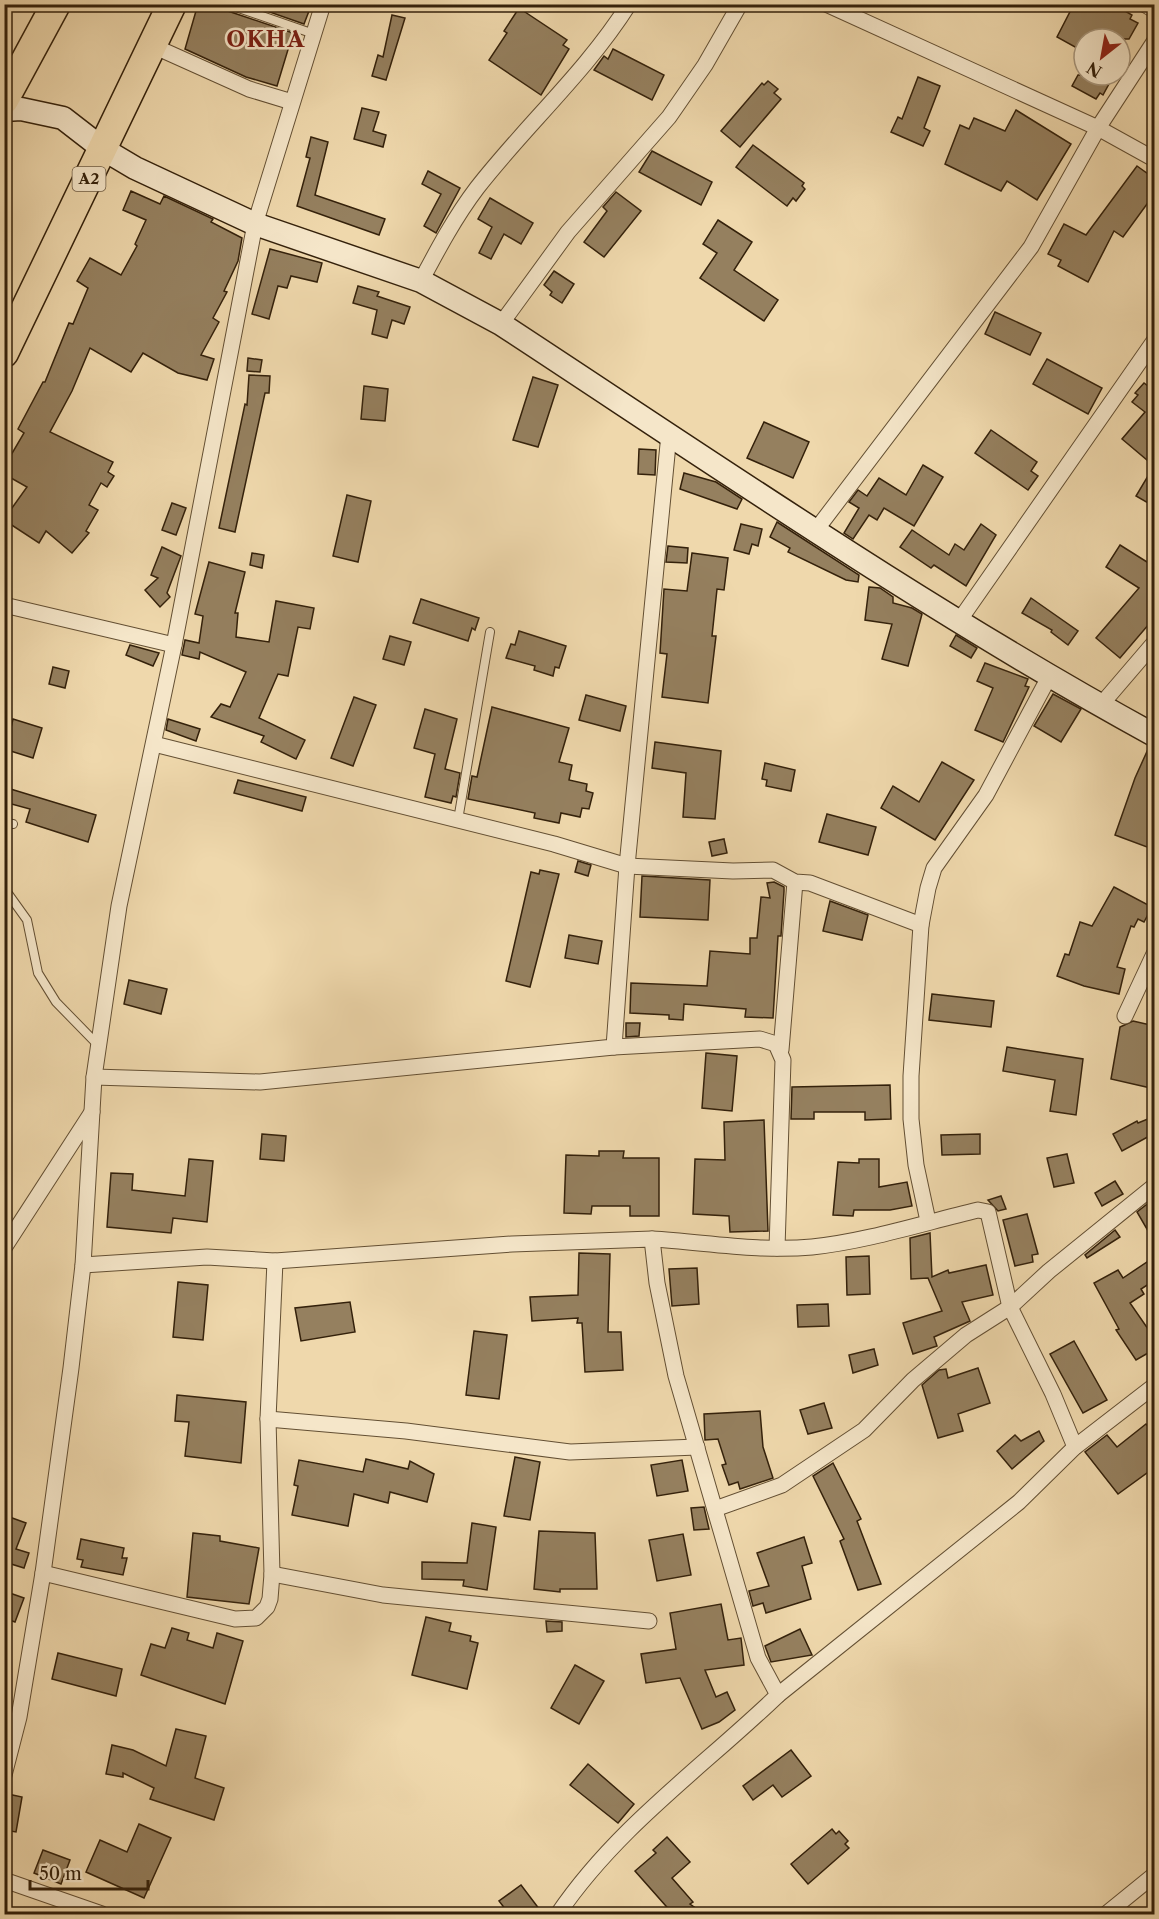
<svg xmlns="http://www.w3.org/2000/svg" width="1159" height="1919" viewBox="0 0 1159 1919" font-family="'Libre Caslon Text',serif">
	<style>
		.building { fill: #95805f; stroke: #34210b; stroke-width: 1.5 }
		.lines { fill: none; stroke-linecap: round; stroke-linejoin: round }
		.lane-casing { stroke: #634f33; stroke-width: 10 }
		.street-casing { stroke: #634f33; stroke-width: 17 }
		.secondary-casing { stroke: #34210b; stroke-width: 25 }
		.highway-casing { stroke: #34210b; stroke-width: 31 }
		.lane { stroke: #f5e6c9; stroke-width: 8 }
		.street { stroke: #f5e6c9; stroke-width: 15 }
		.secondary { stroke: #f5e6c9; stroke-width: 22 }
		.highway { stroke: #efd8ac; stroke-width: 28 }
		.labels { text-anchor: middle; stroke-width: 5; stroke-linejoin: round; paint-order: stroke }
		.shield { fill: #f5e6c9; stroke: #6e5c44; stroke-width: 1.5 }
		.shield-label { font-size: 15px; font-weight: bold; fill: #34210b }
		.district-label { font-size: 22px; font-weight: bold; letter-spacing: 1.5px; fill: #7a1f14; stroke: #f5e6c9 }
	</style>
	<rect width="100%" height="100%" fill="#efd8ac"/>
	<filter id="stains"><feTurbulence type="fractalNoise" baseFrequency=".00333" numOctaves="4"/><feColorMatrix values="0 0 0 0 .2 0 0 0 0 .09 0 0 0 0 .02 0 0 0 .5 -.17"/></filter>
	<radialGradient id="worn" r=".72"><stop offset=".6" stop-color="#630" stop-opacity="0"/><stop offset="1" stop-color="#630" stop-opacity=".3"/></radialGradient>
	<g class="building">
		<polygon points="198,4 221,4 225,10 293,33 277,86 246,77 185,49"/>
		<polygon points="247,4 290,4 309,11 304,24"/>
		<polygon points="1074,4 1113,4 1132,15 1130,19 1138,23 1129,39 1084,39 1084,52 1057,37"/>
		<polygon points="519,8 567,40 563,45 569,49 541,95 489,60 507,33 504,31"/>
		<polygon points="392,15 405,18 386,80 372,76 378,55 383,57"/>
		<polygon points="613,49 664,75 652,100 594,70 604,56 608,59"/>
		<polygon points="1078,75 1109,75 1106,80 1110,82 1103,95 1100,93 1096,99 1072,86"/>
		<polygon points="918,77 940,86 924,128 930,131 923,146 891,132 898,117 902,119"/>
		<polygon points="768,81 778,89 774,93 781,99 740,147 721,131 762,83 764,85"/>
		<polygon points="362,108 379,112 373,131 386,135 383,147 354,139"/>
		<polygon points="1016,110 1071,144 1037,200 1007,181 1001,191 945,164 960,125 969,129 974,118 1005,131"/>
		<polygon points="311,137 328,142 315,195 385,219 379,235 297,206 310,158 306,157"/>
		<polygon points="753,145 804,183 802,186 805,189 796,201 793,198 787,206 736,167"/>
		<polygon points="652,151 712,182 701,205 639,172"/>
		<polygon points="1137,166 1155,179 1155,193 1123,237 1114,231 1088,282 1058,266 1061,260 1048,254 1064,224 1086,235"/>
		<polygon points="428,171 460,188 436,233 424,226 441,194 422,184"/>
		<polygon points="131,191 160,204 164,196 213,219 211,222 242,238 238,261 224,291 227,292 213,318 219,322 201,355 214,359 207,380 178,373 143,353 131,372 90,348 72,391 50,432 113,462 108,472 114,476 107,487 101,483 89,505 98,510 86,531 89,533 72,553 46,531 39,543 4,520 4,504 12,508 27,487 4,474 4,467 24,433 18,429 43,382 45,382 69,323 73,324 88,288 77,281 90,258 121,275 137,246 135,244 146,220 123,210"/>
		<polygon points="616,192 641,211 604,257 584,242 607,211 603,207"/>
		<polygon points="490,198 533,223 521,244 504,234 491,259 479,253 492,227 478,219"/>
		<polygon points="718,220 752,242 734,270 778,300 764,321 700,278 717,253 703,244"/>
		<polygon points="270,249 322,263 317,282 291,276 287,288 278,286 269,319 252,314"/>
		<polygon points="554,271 574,284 562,303 550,295 552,292 544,285"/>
		<polygon points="358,286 379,292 377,296 410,307 404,324 392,320 387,338 372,334 377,310 353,303"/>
		<polygon points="995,312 1041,333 1030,355 985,334"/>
		<polygon points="248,358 262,360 260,372 247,371"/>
		<polygon points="1047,359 1102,388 1088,414 1033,384"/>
		<polygon points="249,375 270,376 269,393 265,393 235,532 219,528 245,404 247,405"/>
		<polygon points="533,377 558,385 538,447 513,440"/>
		<polygon points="1155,379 1155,507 1136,496 1154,466 1122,439 1145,412 1132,402 1138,395 1135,393 1144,383 1148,386"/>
		<polygon points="364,386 388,389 385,421 361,419"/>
		<polygon points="764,422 809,442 793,478 747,458"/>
		<polygon points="991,430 1037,462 1031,471 1038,476 1028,490 975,453"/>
		<polygon points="639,449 656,450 655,475 638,474"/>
		<polygon points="923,465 943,477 914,526 884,508 877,520 869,515 853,539 844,533 859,508 849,502 858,490 867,496 879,478 906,495"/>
		<polygon points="684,473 716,482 742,499 737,509 680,489"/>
		<polygon points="347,495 371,501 358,562 333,556"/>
		<polygon points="172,503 186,508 176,535 162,530"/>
		<polygon points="777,522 859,575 858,582 846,580 788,552 790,548 770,537"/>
		<polygon points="741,524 762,529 758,546 752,544 749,554 734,550"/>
		<polygon points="981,524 996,535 966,586 934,565 931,568 900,547 912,530 949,555 955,544 964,550"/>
		<polygon points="1120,545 1155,567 1155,617 1120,658 1096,638 1139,588 1106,567"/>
		<polygon points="668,546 688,548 687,563 666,562"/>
		<polygon points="162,547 181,556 167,593 170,597 160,607 145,590 158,578 151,575"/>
		<polygon points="252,553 264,555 262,568 250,565"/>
		<polygon points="692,553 728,558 724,590 717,589 712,636 716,636 708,703 662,697 667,654 660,653 664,589 687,591"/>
		<polygon points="209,562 245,572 235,613 238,613 236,637 269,642 276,601 314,608 310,629 298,627 288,676 278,674 259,718 305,740 296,759 261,742 264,736 211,717 221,704 230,707 246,672 200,652 199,659 182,655 185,640 199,643 203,616 195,614"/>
		<polygon points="869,587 880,588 893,597 893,603 912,608 922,614 908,666 882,659 892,624 865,620"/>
		<polygon points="1031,598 1078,631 1068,645 1051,632 1052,630 1022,613"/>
		<polygon points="421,599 479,618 475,630 472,628 468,641 413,623"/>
		<polygon points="519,631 566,646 559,668 555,667 553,676 534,670 535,666 506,658 511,644 515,645"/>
		<polygon points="956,635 977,648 971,658 950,646"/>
		<polygon points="390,636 411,642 404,665 383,659"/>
		<polygon points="130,645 159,653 153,666 126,655"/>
		<polygon points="985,663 1028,679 1025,686 1029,687 1003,742 975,730 993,688 977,681"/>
		<polygon points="53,667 69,671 65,688 49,684"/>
		<polygon points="1053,694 1081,709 1061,742 1034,726"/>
		<polygon points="586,695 626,706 620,731 579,720"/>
		<polygon points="354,697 376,705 353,766 331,758"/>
		<polygon points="492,707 569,728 559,762 572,765 569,780 587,784 586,791 593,793 589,809 582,808 580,817 561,813 559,823 534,818 535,813 468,799 472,776 477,777"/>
		<polygon points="425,709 457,719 445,769 460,773 456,797 453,796 451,803 425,797 435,754 414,748"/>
		<polygon points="13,719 42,728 33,758 4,749 4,730 10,732"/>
		<polygon points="168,719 200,729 196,741 166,730"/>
		<polygon points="655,742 721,751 715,819 683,817 686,773 652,768"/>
		<polygon points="1149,747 1155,748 1155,850 1115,835 1135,778"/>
		<polygon points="942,762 974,780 935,840 881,808 893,786 919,802"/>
		<polygon points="765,763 795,770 791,791 766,786 767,780 762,779"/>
		<polygon points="238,780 306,797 302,811 234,793"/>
		<polygon points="4,787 96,815 88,842 26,822 30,809 4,802"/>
		<polygon points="827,814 876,827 868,855 819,842"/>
		<polygon points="724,839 727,853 712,856 709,842"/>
		<polygon points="578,861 591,865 588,876 575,872"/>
		<polygon points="540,870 559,874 530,987 506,981 531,872 539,874"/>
		<polygon points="642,876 710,880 708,920 640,917"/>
		<polygon points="774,882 784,887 784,891 781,936 778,936 773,1018 745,1017 746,1009 684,1004 683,1020 669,1019 669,1015 630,1013 631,983 707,986 710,951 750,954 750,938 757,938 761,897 770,898 767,883"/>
		<polygon points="1114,887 1152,907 1144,922 1138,919 1134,927 1131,926 1117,967 1125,969 1119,994 1084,986 1057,976 1065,954 1069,955 1080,922 1092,926"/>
		<polygon points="830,901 868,915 862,940 823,931"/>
		<polygon points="569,935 602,941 598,964 565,958"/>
		<polygon points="129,980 167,989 161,1014 124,1004"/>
		<polygon points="932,994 994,1001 991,1027 929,1020"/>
		<polygon points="1133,1021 1155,1026 1155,1089 1111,1079 1120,1027"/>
		<polygon points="626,1023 640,1023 639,1036 626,1037"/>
		<polygon points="1007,1047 1083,1059 1076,1115 1050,1111 1055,1080 1003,1071"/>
		<polygon points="706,1053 737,1056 732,1111 702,1108"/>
		<polygon points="890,1085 891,1119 865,1120 865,1112 814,1112 814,1119 791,1119 792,1087"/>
		<polygon points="1155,1116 1155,1133 1122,1151 1113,1134 1137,1121 1138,1123"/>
		<polygon points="764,1120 768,1231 730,1232 729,1216 693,1214 695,1159 725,1160 724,1122"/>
		<polygon points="262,1134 286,1136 284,1161 260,1159"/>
		<polygon points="980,1134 980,1154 942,1155 941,1135"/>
		<polygon points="599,1151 624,1151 623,1158 659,1158 659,1216 630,1216 630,1206 592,1206 591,1214 564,1213 566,1155 599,1156"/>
		<polygon points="1067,1154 1074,1183 1054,1187 1047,1158"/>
		<polygon points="189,1159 213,1161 207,1222 173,1218 171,1233 107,1227 111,1173 133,1174 132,1190 185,1196"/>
		<polygon points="859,1159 879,1159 879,1187 907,1182 912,1206 890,1210 854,1210 853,1216 833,1215 838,1162 859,1163"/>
		<polygon points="1115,1181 1123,1194 1102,1206 1095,1193"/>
		<polygon points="1001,1196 1006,1209 998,1211 988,1200"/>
		<polygon points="1155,1198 1155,1243 1137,1212"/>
		<polygon points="1027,1214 1038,1254 1032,1255 1033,1262 1015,1266 1003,1220"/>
		<polygon points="1115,1230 1120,1237 1087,1258 1085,1255"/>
		<polygon points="930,1233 932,1277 948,1270 949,1273 986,1265 993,1295 962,1302 970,1321 934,1337 937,1346 913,1354 903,1323 942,1311 928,1278 911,1279 910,1238"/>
		<polygon points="579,1253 610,1254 608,1332 621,1332 623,1370 585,1372 582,1323 577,1323 578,1318 532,1321 530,1297 578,1295"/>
		<polygon points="869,1256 870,1294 847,1295 846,1257"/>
		<polygon points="1147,1262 1155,1272 1155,1280 1141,1289 1144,1294 1130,1303 1155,1339 1155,1349 1136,1360 1116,1330 1119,1329 1094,1283 1118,1270 1123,1278"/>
		<polygon points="697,1268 699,1304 672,1306 669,1269"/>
		<polygon points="178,1282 208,1285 203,1340 173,1337"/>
		<polygon points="350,1302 355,1332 301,1341 295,1308"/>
		<polygon points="828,1304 829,1326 798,1327 797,1305"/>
		<polygon points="474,1331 507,1335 499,1399 466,1395"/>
		<polygon points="1074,1341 1107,1400 1083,1413 1050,1354"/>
		<polygon points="874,1349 878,1365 853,1373 849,1355"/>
		<polygon points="978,1368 990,1403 958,1414 963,1431 938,1438 922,1385 939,1370 946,1369 948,1378"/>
		<polygon points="177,1395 246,1402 241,1463 185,1456 189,1422 175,1421"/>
		<polygon points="824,1403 832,1428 808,1434 800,1410"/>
		<polygon points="760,1411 763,1447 773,1478 740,1489 738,1482 729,1485 722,1465 726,1464 718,1439 705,1440 704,1414"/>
		<polygon points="1146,1424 1155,1434 1155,1467 1118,1494 1085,1452 1107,1435 1117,1447"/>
		<polygon points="1039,1431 1044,1441 1012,1469 997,1451 1015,1435 1021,1441"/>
		<polygon points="515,1457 540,1462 530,1520 504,1516"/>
		<polygon points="366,1459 408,1469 410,1461 434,1474 427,1502 390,1492 388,1503 354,1494 348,1526 292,1515 298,1486 294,1485 299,1460 363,1472"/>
		<polygon points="682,1460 688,1491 657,1496 651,1465"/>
		<polygon points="833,1463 861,1519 857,1521 881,1584 858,1590 840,1541 844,1539 813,1476"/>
		<polygon points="704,1507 709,1529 694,1530 691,1508"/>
		<polygon points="4,1515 26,1523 16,1549 29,1553 24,1568 11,1564 5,1577"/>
		<polygon points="472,1523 496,1527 487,1590 463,1586 464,1580 422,1579 422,1562 467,1563"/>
		<polygon points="539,1531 595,1533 597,1589 560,1589 560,1592 534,1589"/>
		<polygon points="193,1533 220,1536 220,1541 259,1548 249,1604 187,1597"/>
		<polygon points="683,1534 691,1575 657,1581 649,1540"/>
		<polygon points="804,1537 812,1563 802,1566 811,1599 766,1613 763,1603 753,1606 749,1591 769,1586 757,1553"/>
		<polygon points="81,1539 124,1548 122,1558 127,1558 123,1575 81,1567 83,1560 77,1559"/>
		<polygon points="4,1591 24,1598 15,1622 4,1618"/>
		<polygon points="721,1604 728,1640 741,1638 744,1665 705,1670 716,1697 727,1692 735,1710 719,1722 702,1729 680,1678 646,1683 641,1654 676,1649 670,1613"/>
		<polygon points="426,1617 451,1623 449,1631 471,1636 470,1641 478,1643 467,1689 412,1675"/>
		<polygon points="546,1621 562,1622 562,1631 547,1632"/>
		<polygon points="172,1628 189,1633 187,1640 213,1648 217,1633 243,1641 225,1704 141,1675 151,1644 165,1648"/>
		<polygon points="800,1629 812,1655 771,1662 765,1646"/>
		<polygon points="58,1653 122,1669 116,1696 52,1679"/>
		<polygon points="575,1665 604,1681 579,1724 551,1708"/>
		<polygon points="176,1729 206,1736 195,1778 224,1788 214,1820 150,1799 154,1788 123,1773 123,1777 106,1774 112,1745 133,1750 166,1766"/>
		<polygon points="791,1750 811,1776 782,1797 773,1785 753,1800 743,1786"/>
		<polygon points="588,1764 634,1804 618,1823 570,1785"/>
		<polygon points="8,1794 22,1797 16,1832 4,1830"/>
		<polygon points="139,1824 171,1838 144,1898 86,1872 100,1840 127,1852"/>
		<polygon points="832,1829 836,1834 839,1831 848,1841 845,1844 849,1848 808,1884 791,1864"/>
		<polygon points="667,1837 690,1862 672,1878 693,1902 690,1904 704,1914 673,1914 635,1871 656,1853 653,1850"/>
		<polygon points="43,1850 70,1860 61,1884 34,1873"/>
		<polygon points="521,1885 543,1914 509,1914 499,1901"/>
	</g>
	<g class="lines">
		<defs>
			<g id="lane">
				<polyline points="227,4 314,34"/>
				<polyline points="458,820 490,632"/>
				<polyline points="4,823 13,824"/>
				<polyline points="4,888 27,920 38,973 56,1002 98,1045"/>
			</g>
			<g id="street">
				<polyline points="826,4 1098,128 1154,159"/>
				<polyline points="1144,4 1154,10"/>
				<polyline points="151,45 249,89 292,102"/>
				<path d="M421,281C438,249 455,217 477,188C526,125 586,72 629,4"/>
				<polyline points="501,324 568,232 669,117 705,65 740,4"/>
				<polyline points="816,530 1031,247 1098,128 1154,42"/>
				<polyline points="4,605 174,645"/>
				<polyline points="959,621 1154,341"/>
				<polyline points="1100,706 1154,643"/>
				<polyline points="154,744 554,844 627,866 733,871 773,870 795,882 810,883 921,925"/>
				<polyline points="1125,1016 1154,954"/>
				<polyline points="614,1047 760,1039 776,1044 783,1060 777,1248"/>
				<polyline points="781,1050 795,882"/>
				<polyline points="94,1077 260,1082 614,1047 627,866 669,434"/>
				<polyline points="928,1221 916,1165 911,1119 911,1076 921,925 928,888 934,868 986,795 1049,677"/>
				<path d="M652,1239C704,1242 760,1252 812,1247C868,1241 923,1223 978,1210L988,1212L1010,1307L1053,1394L1075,1447"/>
				<polyline points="4,1248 92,1112"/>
				<path d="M83,1265L207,1257L275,1261L512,1244L652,1239L657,1283L676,1376L758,1658L778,1695C703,1767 617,1827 558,1914"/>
				<polyline points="268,1419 406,1431 570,1452 697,1447"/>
				<polyline points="715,1509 782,1485 864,1430 913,1380 966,1335 1010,1307 1049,1271 1154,1186"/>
				<polyline points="43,1573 235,1619 256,1618 267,1607 270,1599 272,1574 268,1419 275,1261"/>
				<polyline points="272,1574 383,1595 649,1621"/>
				<polyline points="778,1695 1019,1502 1075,1447 1154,1386"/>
				<polyline points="4,1775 19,1717 43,1573 71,1368 83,1265 94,1077 119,906 174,645 255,224 323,4"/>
				<polyline points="4,1880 102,1914"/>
				<polyline points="1106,1914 1154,1875"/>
			</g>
			<path id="secondary" d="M4,110L21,109L63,118L103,149L135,168L255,224L421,281L501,324C716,465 929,612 1154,735"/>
			<g id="highway">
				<polyline points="4,100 56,4"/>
				<polyline points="4,353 172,4"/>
			</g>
		</defs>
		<use href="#lane" class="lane-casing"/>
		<use href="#street" class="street-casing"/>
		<use href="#secondary" class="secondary-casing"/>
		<use href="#highway" class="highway-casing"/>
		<use href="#lane" class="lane"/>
		<use href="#street" class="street"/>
		<use href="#secondary" class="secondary"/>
		<use href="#highway" class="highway"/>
	</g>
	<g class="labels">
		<rect class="shield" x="72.5" y="167" width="33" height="24" rx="4.5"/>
		<g class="shield-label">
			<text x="89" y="184">A2</text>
		</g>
		<g class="district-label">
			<text x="266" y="47">OKHA</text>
		</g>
	</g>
	<rect width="1159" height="1919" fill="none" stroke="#efd8ac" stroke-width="24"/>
	<rect x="6" y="6" width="1147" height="1907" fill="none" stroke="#34210b" stroke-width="3"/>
	<rect x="12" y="12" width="1135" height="1895" fill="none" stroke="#34210b" stroke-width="1.5"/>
	<g transform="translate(1102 57) rotate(211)"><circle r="28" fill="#f5e6c9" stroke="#a8977d" stroke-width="1.5"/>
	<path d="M0-4.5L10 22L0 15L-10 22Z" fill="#8f2418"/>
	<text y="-9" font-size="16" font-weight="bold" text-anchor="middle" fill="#34210b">N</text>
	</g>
	<path d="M30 1880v9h118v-9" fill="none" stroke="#34210b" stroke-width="3"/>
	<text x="39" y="1880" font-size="18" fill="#34210b" stroke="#f5e6c9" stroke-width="4.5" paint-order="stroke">50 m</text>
	<rect width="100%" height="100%" filter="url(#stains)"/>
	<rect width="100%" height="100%" fill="url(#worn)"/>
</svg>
